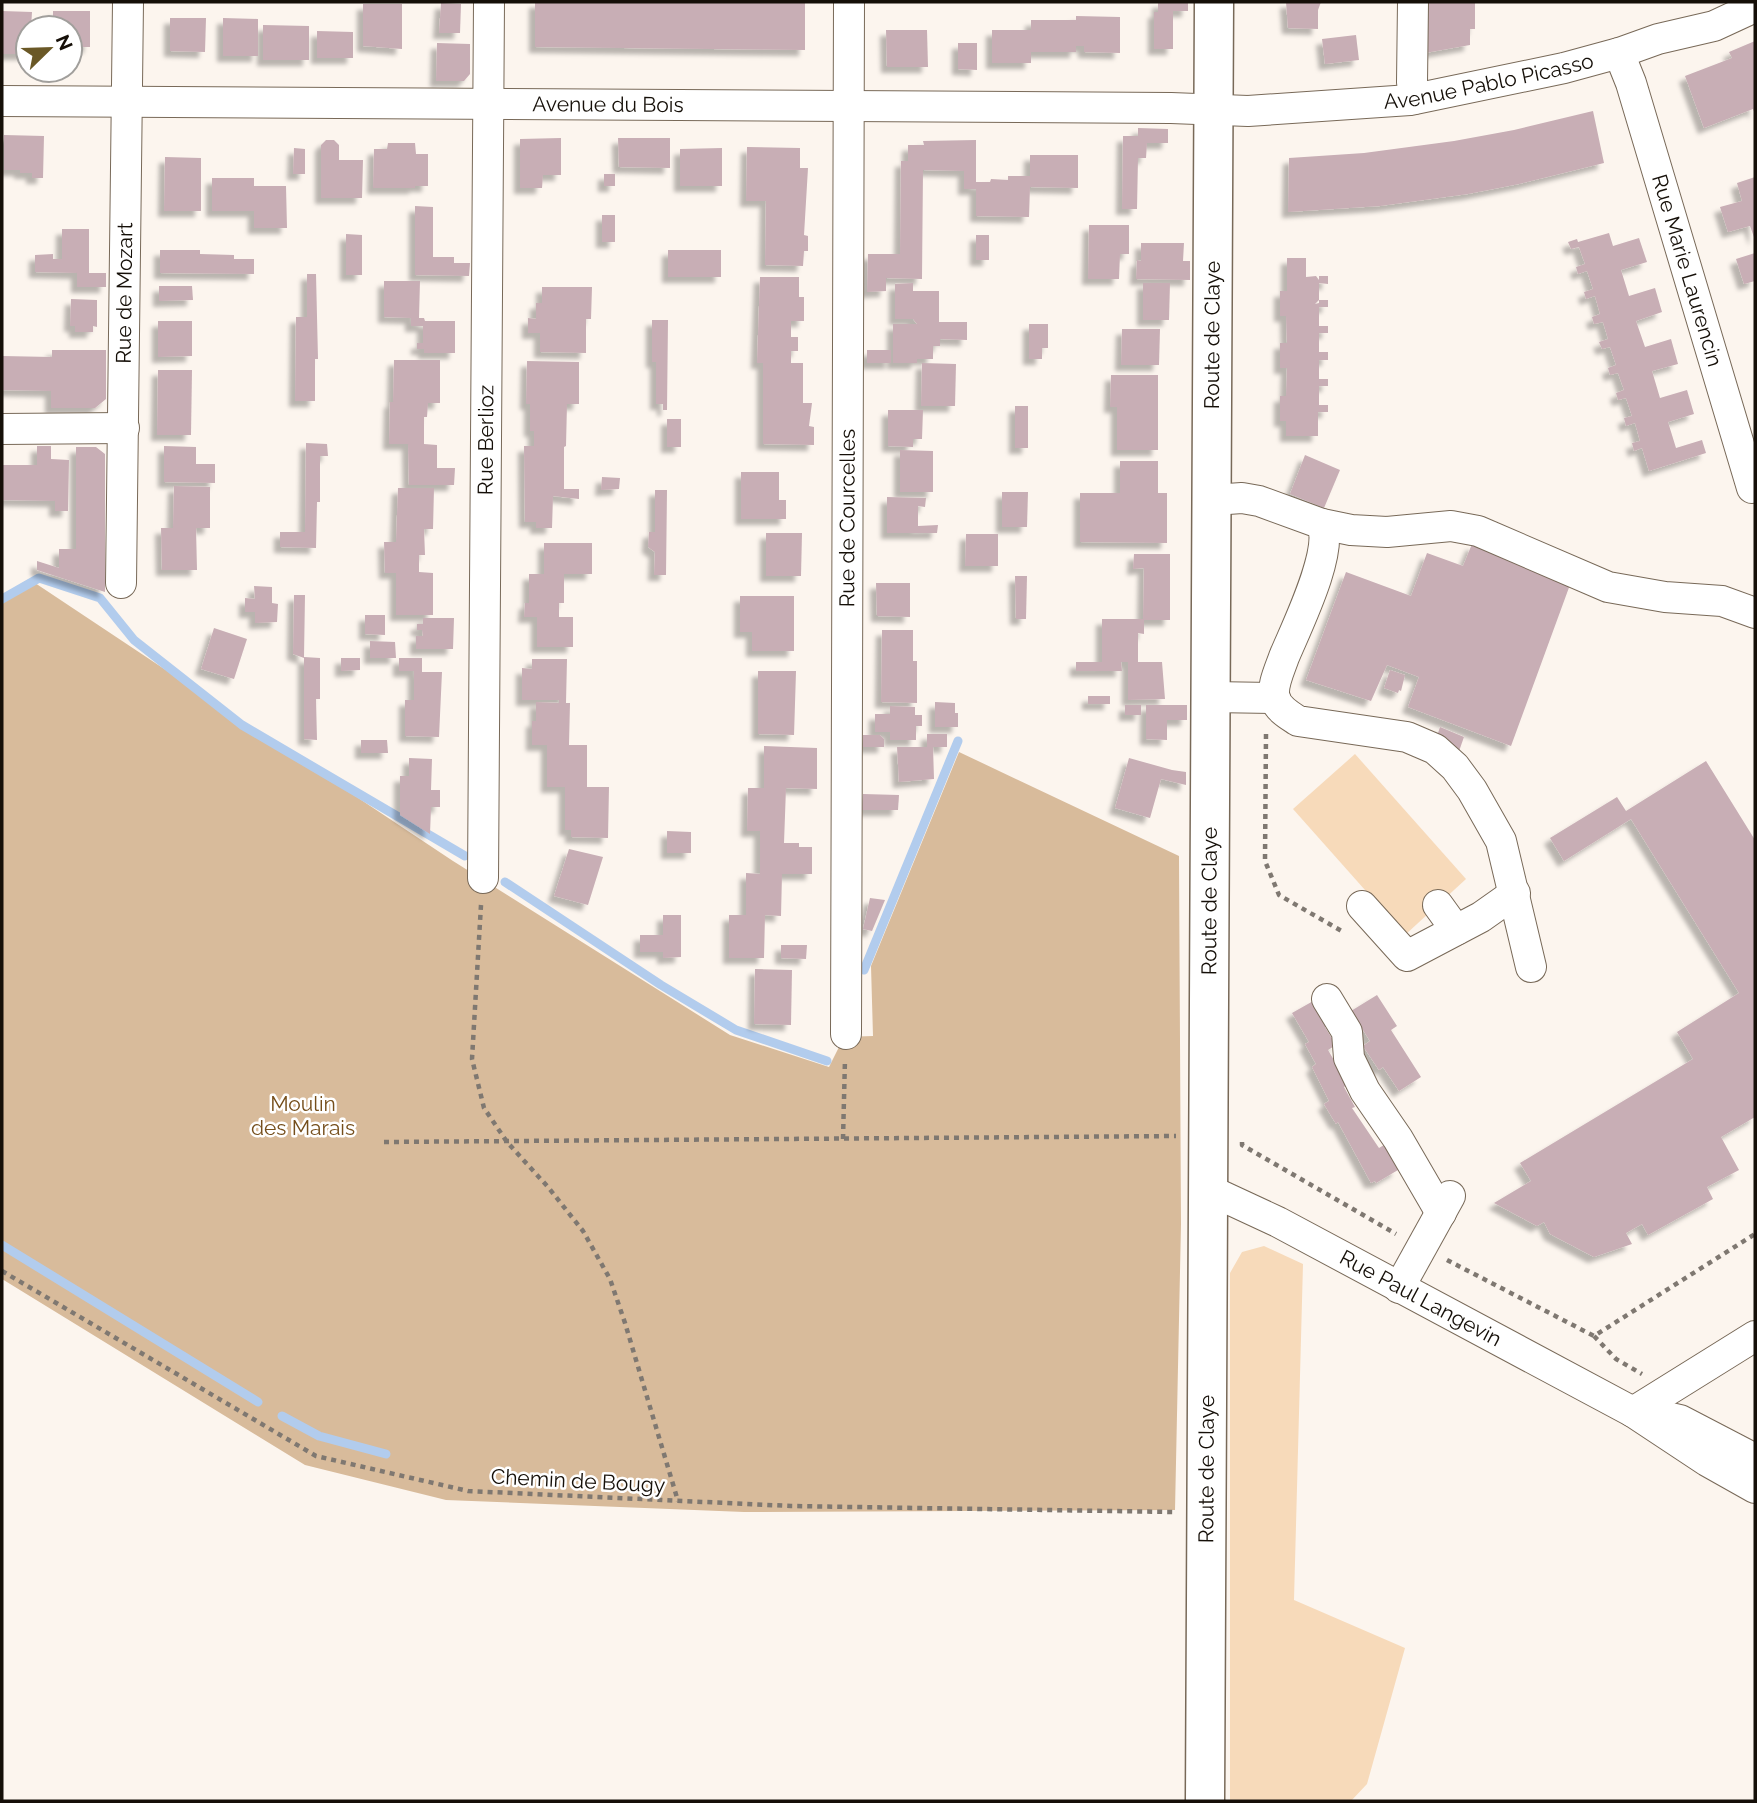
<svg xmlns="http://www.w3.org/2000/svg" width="1757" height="1803" viewBox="0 0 1757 1803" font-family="Raleway,sans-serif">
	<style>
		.green { fill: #f7daba }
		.forest { fill: #d8bb9b }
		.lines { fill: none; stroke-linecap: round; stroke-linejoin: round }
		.stream { stroke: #b2cced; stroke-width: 9 }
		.building { fill: #c8aeb5; filter: url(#shadow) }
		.minor-casing { stroke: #786958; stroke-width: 32 }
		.major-casing { stroke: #786958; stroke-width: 41 }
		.path { stroke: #7f7871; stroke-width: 4.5; stroke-dasharray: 5 5; stroke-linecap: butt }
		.minor { stroke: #fff; stroke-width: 30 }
		.major { stroke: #fff; stroke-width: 38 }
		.labels { text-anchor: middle; stroke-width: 5; stroke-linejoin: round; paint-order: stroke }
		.street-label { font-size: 21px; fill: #150f08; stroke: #fff }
		.park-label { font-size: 21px; fill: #754e1b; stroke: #fff }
	</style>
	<defs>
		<filter id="shadow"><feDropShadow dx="-6" dy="6" stdDeviation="2" flood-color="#0004"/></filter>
	</defs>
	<rect width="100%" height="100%" fill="#fcf5ee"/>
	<g class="green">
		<polygon points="1355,754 1466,879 1405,935 1293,809"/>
		<polygon points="1264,1246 1303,1264 1294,1600 1405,1648 1367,1784 1351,1801 1230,1801 1230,1273 1242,1252"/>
	</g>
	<polygon class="forest" points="29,579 453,861 730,1035 829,1067 844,1037 873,1036 871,966 959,752 1179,856 1181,1224 1175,1510 744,1512 446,1500 305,1465 2,1279 2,595"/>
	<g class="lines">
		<g class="stream">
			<polyline points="2,599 39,578 100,598 134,640 242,725 465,856"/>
			<polyline points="505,882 661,985 736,1030 827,1061"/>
			<polyline points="864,970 958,741"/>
			<polyline points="2,1245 258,1402"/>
			<polyline points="282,1416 319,1436 386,1454"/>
		</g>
	</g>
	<g class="building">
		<polygon points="535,2 805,3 805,50 535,47"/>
		<polygon points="1158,2 1188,2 1188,11 1173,11 1173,49 1154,49 1154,12 1158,12"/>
		<polygon points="1286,2 1321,2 1318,10 1318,29 1288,28"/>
		<polygon points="1421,2 1475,2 1475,29 1470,29 1470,45 1425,53"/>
		<polygon points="441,3 461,4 460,33 439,33"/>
		<polygon points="363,4 402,4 402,49 363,46"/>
		<polygon points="2,11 32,12 31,28 28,28 28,54 2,54"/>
		<polygon points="53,11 90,11 90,47 70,47 70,28 53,28"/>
		<polygon points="1076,16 1120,17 1120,53 1084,52 1084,46 1076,46 1076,52 1031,52 1031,63 992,63 992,30 1031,30 1031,20 1076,20"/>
		<polygon points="170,18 206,18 205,52 170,51"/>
		<polygon points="223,18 258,19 258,56 223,56"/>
		<polygon points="263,25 309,26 309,60 263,60"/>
		<polygon points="886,30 927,30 928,67 887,67"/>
		<polygon points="317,31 353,32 353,58 317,58"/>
		<polygon points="1356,35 1359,60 1325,64 1322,39"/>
		<polygon points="1755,41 1755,114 1753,109 1704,128 1685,76 1732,58 1729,52"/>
		<polygon points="437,43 470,44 470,74 464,81 436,81"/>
		<polygon points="958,43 977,43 977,70 958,69"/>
		<polygon points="1593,111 1604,163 1519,184 1468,194 1380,206 1288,212 1289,158 1364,153 1454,141 1514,130"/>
		<polygon points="1138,128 1168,129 1168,143 1147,143 1146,158 1138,158 1137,209 1122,209 1123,136 1138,136"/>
		<polygon points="4,135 44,136 43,178 32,178 32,173 20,173 20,170 4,170"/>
		<polygon points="561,138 561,175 543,175 542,188 520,188 520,139"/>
		<polygon points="618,138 670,138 670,168 619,167"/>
		<polygon points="326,140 334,140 339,145 339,160 363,160 362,198 321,198 321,145"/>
		<polygon points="976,140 976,182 990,182 991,179 1008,180 1008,176 1030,176 1030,155 1078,155 1078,188 1030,187 1029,217 976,216 976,189 964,189 964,171 923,170 922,279 886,278 886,291 867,292 868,254 900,254 901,161 908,161 908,145 924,145 923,141"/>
		<polygon points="388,143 415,143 416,154 428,154 428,186 415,186 415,188 373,188 374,149 387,149"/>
		<polygon points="747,147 800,148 800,168 808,168 804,235 808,236 808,251 804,251 803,266 765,265 766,201 746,201"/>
		<polygon points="294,148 305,149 305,174 293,174"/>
		<polygon points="722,148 722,186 680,186 680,149"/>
		<polygon points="165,157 201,158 201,211 164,211"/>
		<rect x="604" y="174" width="11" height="12"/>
		<polygon points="1755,177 1755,240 1750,226 1728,232 1720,207 1742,201 1737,183"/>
		<polygon points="212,178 254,178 254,186 286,186 287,228 254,228 254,211 212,211"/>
		<polygon points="415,206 433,207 433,257 454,257 454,263 470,263 469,276 415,275"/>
		<rect x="602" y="215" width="13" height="27"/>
		<polygon points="1089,225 1129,225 1129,254 1120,254 1119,279 1088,279"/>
		<polygon points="62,229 89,229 89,273 106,273 106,287 77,287 77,273 35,272 35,255 53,254 53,259 62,259"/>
		<polygon points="1609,233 1613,246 1639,238 1647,262 1621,270 1629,296 1655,288 1662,312 1636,321 1645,347 1671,339 1678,364 1652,371 1660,398 1687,390 1694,414 1668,422 1676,448 1702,440 1706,453 1649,471 1642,448 1634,451 1632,443 1640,441 1635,423 1626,426 1624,418 1632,416 1626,398 1618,400 1616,393 1624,390 1618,373 1610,375 1608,368 1616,365 1610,347 1602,349 1599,342 1608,339 1603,322 1594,324 1592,317 1600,314 1595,296 1586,299 1584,292 1593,289 1587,271 1578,274 1576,267 1585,264 1579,247 1571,249 1568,242 1577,239 1578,242"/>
		<polygon points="346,234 362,235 362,275 346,275"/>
		<rect x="976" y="235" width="13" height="25"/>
		<polygon points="1141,243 1184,243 1183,261 1190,261 1190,280 1136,279 1137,260 1141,261"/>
		<polygon points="160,250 200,250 200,254 234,255 234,259 254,259 254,274 160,273"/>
		<rect x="668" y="250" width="53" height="27"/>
		<polygon points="1755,253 1755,281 1744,284 1736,259"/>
		<polygon points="1287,258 1306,258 1306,277 1316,276 1319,280 1319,276 1328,276 1328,284 1319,283 1319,300 1315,304 1319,303 1319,300 1328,300 1328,307 1319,307 1319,326 1328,326 1328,333 1319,333 1319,352 1328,352 1328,360 1319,360 1319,379 1328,379 1328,386 1319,386 1319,405 1328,405 1328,412 1318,412 1318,436 1286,436 1286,421 1280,421 1280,396 1286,396 1287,368 1280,368 1280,343 1287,343 1286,316 1280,316 1280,291 1287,291"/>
		<polygon points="307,274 316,274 318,359 315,359 315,401 295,401 296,317 307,317"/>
		<polygon points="760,277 799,277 799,297 804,297 804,321 791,321 791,337 798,337 798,351 791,351 791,363 803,363 803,403 812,403 809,426 814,427 814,445 763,444 763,363 757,363"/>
		<polygon points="384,281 420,281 419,318 424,318 425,321 455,321 455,353 424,353 424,349 417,349 417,343 423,343 423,326 411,326 411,318 384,317"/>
		<polygon points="913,283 913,291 939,291 939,322 967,322 967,340 940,339 940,346 933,346 933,359 917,359 917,363 893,363 893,324 917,324 913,319 895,319 895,284"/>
		<polygon points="1143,283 1170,283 1169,320 1143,320"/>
		<polygon points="159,286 192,286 193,300 159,301"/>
		<polygon points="542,287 592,287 591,319 586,319 586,353 540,352 540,333 528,333 528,318 536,319 536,303 542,303"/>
		<polygon points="71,299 97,300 97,327 93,326 93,332 75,332 75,326 70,326"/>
		<polygon points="652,320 668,320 667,410 663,410 663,404 656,404 656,362 652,362"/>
		<polygon points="158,321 192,321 192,356 158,357"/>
		<polygon points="1029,324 1048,324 1048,348 1042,348 1042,359 1029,359"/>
		<polygon points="1122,329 1160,329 1159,365 1121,365"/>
		<polygon points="52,350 106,350 106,399 95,408 51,408 51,391 2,390 2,356 52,357"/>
		<rect x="867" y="350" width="24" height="13"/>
		<polygon points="394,360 440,360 440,403 428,403 427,417 424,417 424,444 437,445 437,468 455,468 454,485 409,485 408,444 389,444 390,402 393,402"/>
		<polygon points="527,361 579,362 579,404 567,404 566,446 564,447 564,489 579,489 579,499 553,496 552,528 536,528 536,522 525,522 524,446 534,446 534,431 530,431 530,404 526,404"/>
		<polygon points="922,363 956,364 955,406 921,406"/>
		<polygon points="158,370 192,370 191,435 157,435"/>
		<polygon points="1111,375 1158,375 1158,450 1117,450 1117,407 1110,407"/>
		<rect x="1015" y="406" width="13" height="42"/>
		<polygon points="888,410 923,410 922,439 913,439 913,447 888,446"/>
		<rect x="667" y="419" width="14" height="28"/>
		<polygon points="306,443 327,444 328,456 320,456 320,502 317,502 316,548 280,547 280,532 305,532"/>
		<polygon points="37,446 51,446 51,459 69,460 68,511 55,511 55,501 2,500 2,465 37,465"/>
		<polygon points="164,446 196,447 196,464 215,464 215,483 164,482"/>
		<polygon points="76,447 96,447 105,454 105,592 37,570 37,561 59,568 59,549 76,549"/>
		<polygon points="900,450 933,451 933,492 900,492"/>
		<polygon points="1305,455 1340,470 1324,508 1290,494"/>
		<polygon points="1120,461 1158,461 1158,493 1167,493 1167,543 1080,542 1080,493 1120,493"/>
		<polygon points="741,472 779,472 779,500 786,500 786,519 741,519"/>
		<polygon points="602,477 620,478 619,489 601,490"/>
		<polygon points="174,486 210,487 210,528 196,528 197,570 162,570 161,528 173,528"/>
		<polygon points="398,488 434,488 433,529 424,529 425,555 419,555 419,572 433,573 433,615 396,615 396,573 385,573 384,542 396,542"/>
		<polygon points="655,490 667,490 666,575 654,575 655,552 648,547 649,532 655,532"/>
		<polygon points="1002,492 1028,492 1027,527 1002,527"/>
		<polygon points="887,497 926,498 925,507 918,506 918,526 938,525 937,533 887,533"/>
		<polygon points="766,533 802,533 801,576 766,576"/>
		<polygon points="966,534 998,534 998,566 965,566"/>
		<polygon points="544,543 592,543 592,574 564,574 564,603 559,603 559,617 573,617 573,647 537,647 537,617 524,617 525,603 529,603 529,574 544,574"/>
		<polygon points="1472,544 1571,582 1511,746 1408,707 1419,677 1387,665 1371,701 1306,680 1346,572 1411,596 1427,553 1463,566"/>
		<polygon points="1134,554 1170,554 1170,620 1144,620 1144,634 1138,633 1138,662 1162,662 1165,699 1128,700 1128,662 1121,662 1122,671 1076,671 1076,662 1102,662 1102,619 1143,619 1144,568 1133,569"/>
		<polygon points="1015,576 1027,576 1026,619 1016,619"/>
		<polygon points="876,583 910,583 910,617 877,616"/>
		<polygon points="254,586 272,587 272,603 278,604 277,622 255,623 255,612 245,612 245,598 255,599"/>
		<polygon points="294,595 305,595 304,657 320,658 320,699 316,699 317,740 304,739 304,658 293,654"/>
		<polygon points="740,596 794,596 794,651 752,651 752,632 740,632"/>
		<polygon points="365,615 385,615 385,635 365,634"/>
		<polygon points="423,618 454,618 453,649 416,649 416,636 423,636 422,630 417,630 417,624 423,624"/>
		<polygon points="214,628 247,639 234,679 201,669"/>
		<polygon points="882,630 913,630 913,661 917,661 917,703 881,702"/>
		<polygon points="370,641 395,642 396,658 370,658"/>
		<polygon points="341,658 360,658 360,670 341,671"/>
		<polygon points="399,658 422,658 422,672 442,672 439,737 405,736 405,700 414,700 414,671 399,671"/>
		<polygon points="532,659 567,659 566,703 570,703 569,745 587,745 587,787 609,787 608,838 571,837 571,830 565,830 565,787 547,787 547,745 532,745 532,721 536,721 536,702 559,703 559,700 522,700 522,668 532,669"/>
		<polygon points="1390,670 1405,675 1401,691 1399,690 1398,693 1384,688"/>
		<polygon points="758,671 796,671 794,735 758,734"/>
		<rect x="1088" y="696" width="22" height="8"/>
		<polygon points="935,702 955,703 955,713 958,713 958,727 935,727"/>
		<rect x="1125" y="705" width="16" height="10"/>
		<polygon points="1146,705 1187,705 1187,720 1167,720 1167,740 1146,739"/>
		<polygon points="890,706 915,707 915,715 922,715 922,726 916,726 916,740 890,740 890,732 875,732 875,714 890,714"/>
		<polygon points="1440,727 1464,737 1458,754 1434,745"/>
		<polygon points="927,734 947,734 947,747 933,747 934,779 899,782 897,747 927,747"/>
		<polygon points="863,735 880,735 884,739 884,747 863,747"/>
		<polygon points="361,740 387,740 388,753 361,753"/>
		<polygon points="764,746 817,748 817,789 786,788 784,843 799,843 799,847 812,847 812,874 782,874 781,916 765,915 764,958 729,958 729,915 746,915 746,873 760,874 760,831 747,831 748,788 764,788"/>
		<polygon points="409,758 432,759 431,790 440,790 440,807 431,807 430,834 400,815 400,776 409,776"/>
		<polygon points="1129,758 1172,770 1186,772 1186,785 1161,779 1150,818 1115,808"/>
		<polygon points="1706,761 1755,840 1755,1117 1721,1137 1739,1170 1707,1187 1713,1199 1648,1235 1642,1224 1626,1233 1632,1244 1594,1257 1550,1234 1544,1222 1537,1226 1494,1203 1531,1181 1520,1163 1693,1059 1677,1032 1739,993 1631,819 1564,861 1550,838 1617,797 1626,811"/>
		<polygon points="863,794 899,795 898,810 862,810"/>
		<polygon points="667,831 691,832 691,853 667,853"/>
		<polygon points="569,849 603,857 588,905 554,896"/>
		<polygon points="870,898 885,900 872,931 863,929"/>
		<polygon points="663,915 681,915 681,957 663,958 663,952 640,952 640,935 663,935"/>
		<polygon points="781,945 807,945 806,959 781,958"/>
		<polygon points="755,969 792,970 791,1025 754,1024"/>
		<polygon points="1377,995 1397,1026 1391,1030 1421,1077 1399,1091 1383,1067 1379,1070 1363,1046 1370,1041 1351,1011"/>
		<polygon points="1315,1000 1329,1024 1325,1027 1336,1045 1328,1050 1348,1084 1344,1087 1355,1107 1352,1108 1379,1148 1384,1145 1398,1170 1376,1183 1375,1181 1371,1183 1338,1122 1336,1124 1324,1104 1329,1101 1312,1067 1316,1064 1305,1044 1309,1042 1292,1013"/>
	</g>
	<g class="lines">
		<defs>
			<g id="minor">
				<polyline points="1413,2 1412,82 1414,99"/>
				<path id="s1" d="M1619,53L1631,83L1752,488"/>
				<path id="s2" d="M2,101L1171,108L1248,111L1410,100L1564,68L1619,53L1658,39L1714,26L1755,7"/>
				<polyline points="2,429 124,428"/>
				<path d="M1213,500L1242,498L1259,501L1322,524C1334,552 1296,628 1284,657C1280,669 1271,687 1275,699C1279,710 1289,715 1298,721L1407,737L1435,749L1455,767L1472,790L1501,841L1531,967"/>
				<polyline points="1322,524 1351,530 1387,532 1451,526 1478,531 1608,587 1665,597 1722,601 1755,613"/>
				<path id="s3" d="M121,583L128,2"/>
				<polyline points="1212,697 1275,698"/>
				<path id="s4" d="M483,878L489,2"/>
				<polyline points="1438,905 1456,930"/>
				<polyline points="1362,906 1407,956 1481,917 1515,893"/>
				<polyline points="1327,999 1347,1032 1349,1058 1365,1091 1398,1139 1441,1213"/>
				<path id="s5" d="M846,1034L849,2"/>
				<path id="s6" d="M1207,1189L1278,1222L1633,1412L1707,1461L1755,1488"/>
				<polyline points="1399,1288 1450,1196"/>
				<polyline points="1633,1412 1755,1336"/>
				<polyline points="1667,1417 1680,1420 1755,1459"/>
			</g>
			<g id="major">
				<path id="s7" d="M1205,1801L1214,2"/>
			</g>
		</defs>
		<use href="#minor" class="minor-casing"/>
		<use href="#major" class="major-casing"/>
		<g class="path">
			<polyline points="1266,734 1265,861 1279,895 1345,933"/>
			<polyline points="481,905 472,1059 484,1108 507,1142 548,1187 583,1231 610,1279 625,1323 678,1501"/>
			<polyline points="843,1139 845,1059"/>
			<polyline points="384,1142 1176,1136"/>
			<polyline points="1242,1142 1242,1145 1396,1234"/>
			<polyline points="1447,1260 1594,1336 1755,1234"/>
			<polyline points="2,1271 316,1456 468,1491 791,1506 1174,1512"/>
			<polyline points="1594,1336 1616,1359 1642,1374"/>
		</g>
		<use href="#minor" class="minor"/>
		<use href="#major" class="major"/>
	</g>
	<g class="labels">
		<g class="street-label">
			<text dy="7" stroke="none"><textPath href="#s2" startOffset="1489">Avenue Pablo Picasso</textPath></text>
			<text dy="7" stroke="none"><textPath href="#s2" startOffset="606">Avenue du Bois</textPath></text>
			<text dy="7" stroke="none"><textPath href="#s1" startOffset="228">Rue Marie Laurencin</textPath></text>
			<text dy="7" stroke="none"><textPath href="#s3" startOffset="290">Rue de Mozart</textPath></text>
			<text dy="7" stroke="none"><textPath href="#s7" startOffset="1466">Route de Claye</textPath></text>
			<text dy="7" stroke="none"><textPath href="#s4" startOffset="438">Rue Berlioz</textPath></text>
			<text dy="7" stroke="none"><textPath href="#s5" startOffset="516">Rue de Courcelles</textPath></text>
			<text dy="7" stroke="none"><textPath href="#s7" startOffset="900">Route de Claye</textPath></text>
			<text dy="7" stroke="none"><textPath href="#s6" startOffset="240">Rue Paul Langevin</textPath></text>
			<text dy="7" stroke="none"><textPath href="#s7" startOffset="332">Route de Claye</textPath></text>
			<text transform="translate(578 1481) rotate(3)" y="7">Chemin de Bougy</text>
		</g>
		<g class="park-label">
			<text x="303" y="1111">Moulin<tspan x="303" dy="24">des Marais</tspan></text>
		</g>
	</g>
	<rect width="1757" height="1803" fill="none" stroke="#150f08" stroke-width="7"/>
	<g transform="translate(49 49) rotate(67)"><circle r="33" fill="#ffffff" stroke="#a19f9c" stroke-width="2"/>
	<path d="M0-5L12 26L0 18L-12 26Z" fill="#6a5826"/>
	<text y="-10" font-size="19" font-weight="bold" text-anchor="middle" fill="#150f08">N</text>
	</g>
</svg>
